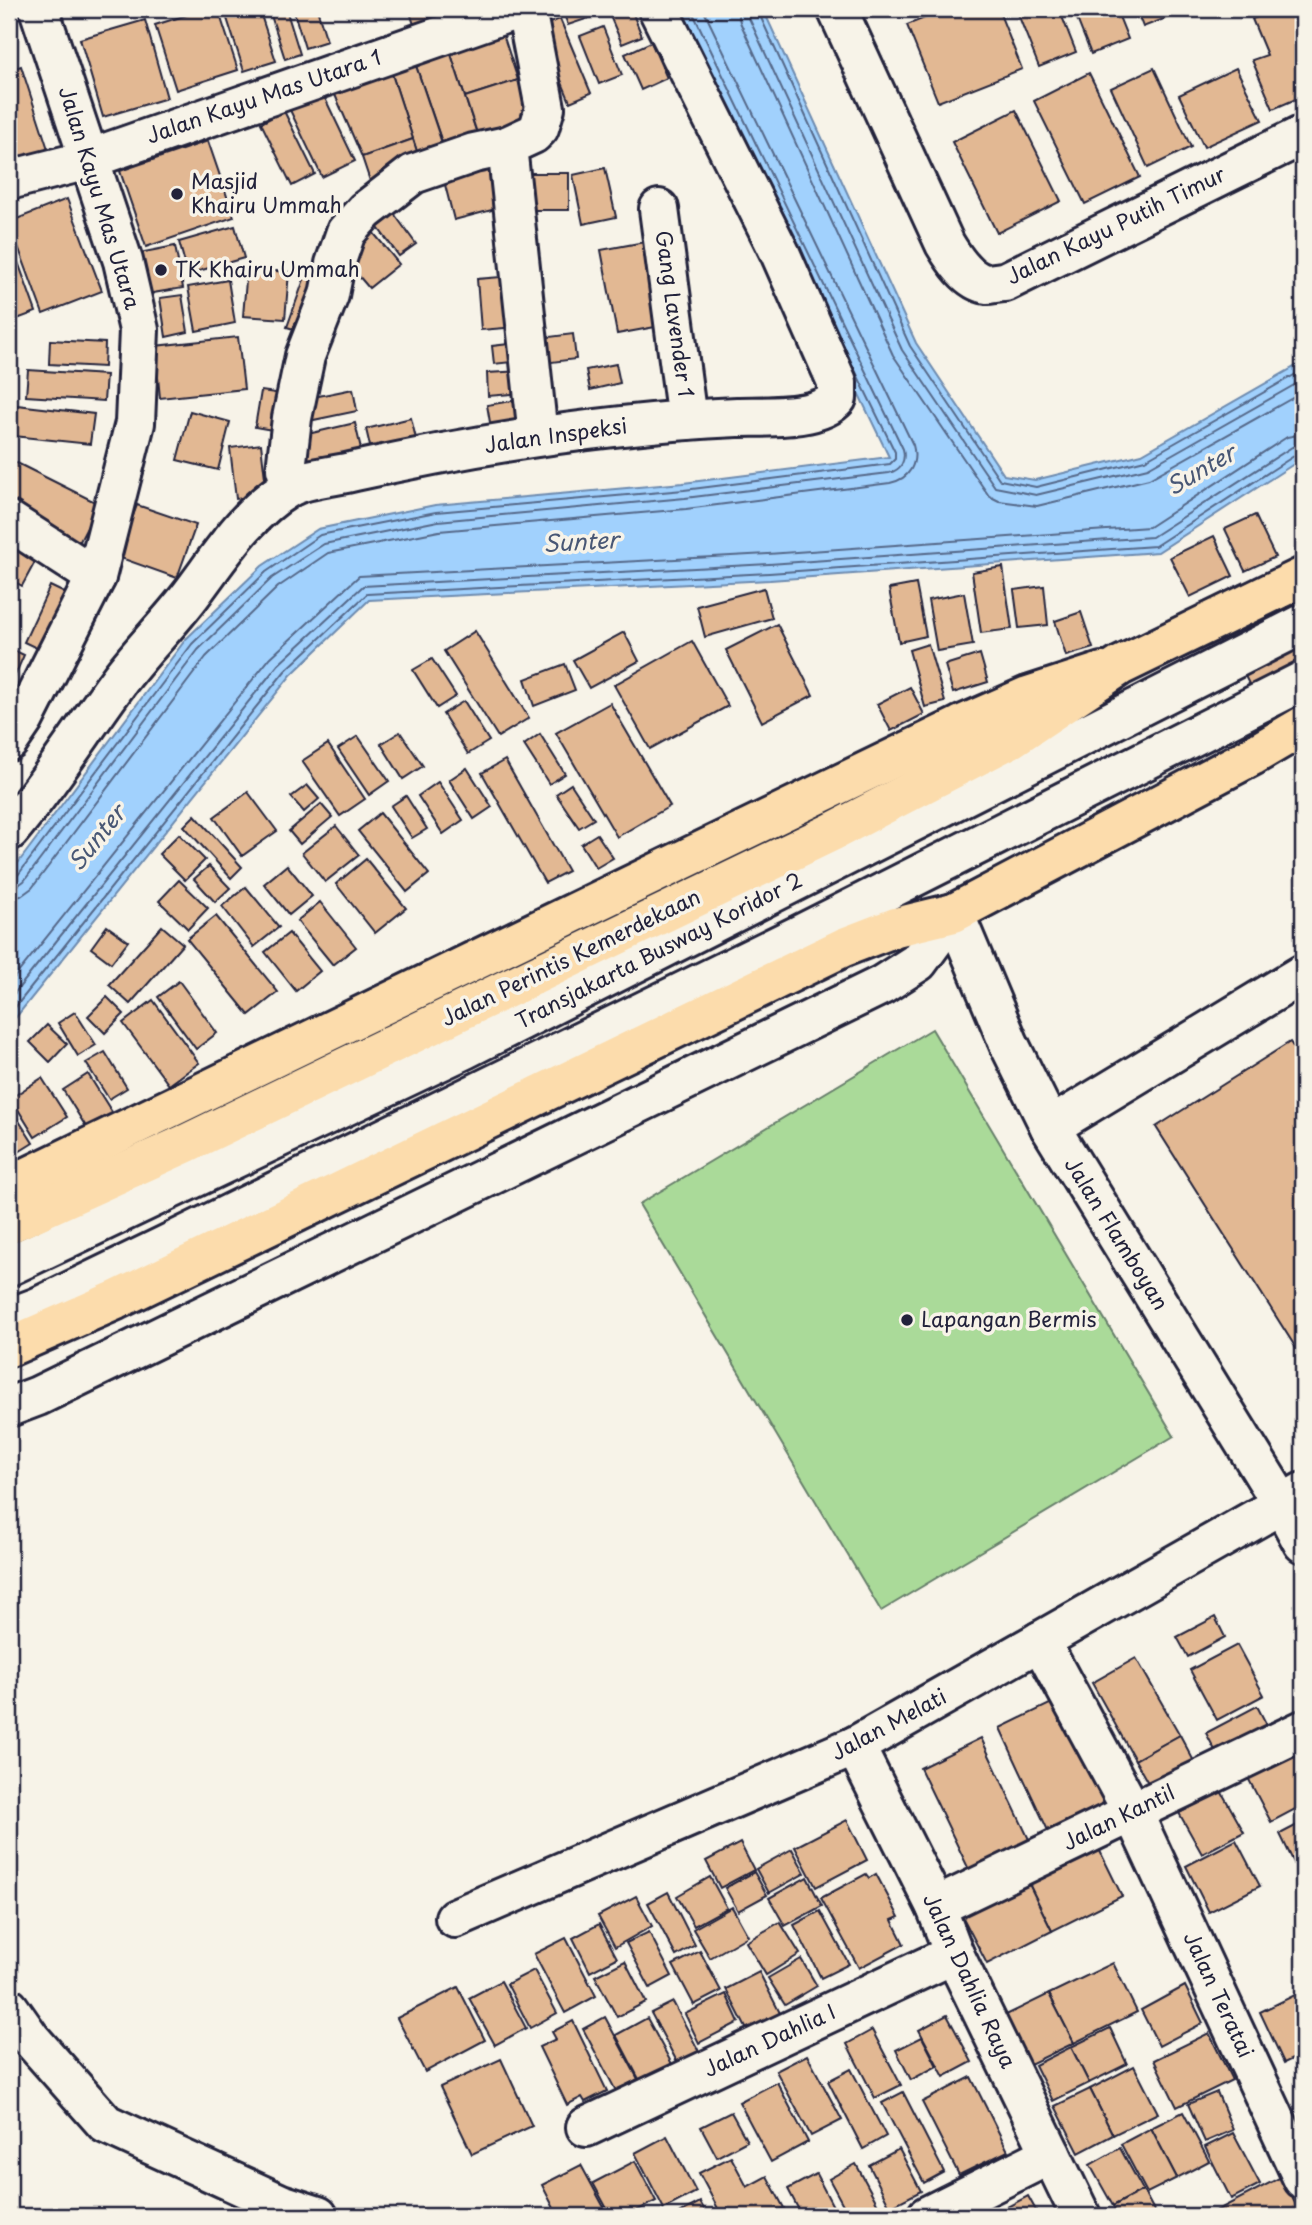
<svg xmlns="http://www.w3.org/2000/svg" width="1312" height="2225" viewBox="0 0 1312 2225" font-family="'Playpen Sans',sans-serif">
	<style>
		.green { fill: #aada99; stroke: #667e6a; stroke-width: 2 }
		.water { fill: #a1d1fd; stroke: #6e8baf; stroke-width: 2 }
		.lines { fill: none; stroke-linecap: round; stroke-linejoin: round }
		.shore { stroke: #556889; stroke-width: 2 }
		.building { fill: #e2b893; stroke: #22223b; stroke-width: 2 }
		.minor-casing { stroke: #22223b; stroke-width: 44 }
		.major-casing { stroke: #22223b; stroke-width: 44 }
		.highway-casing { stroke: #22223b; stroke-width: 44 }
		.minor { stroke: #f7f3e8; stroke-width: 38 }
		.major { stroke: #fcdcac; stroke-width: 38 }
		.highway { stroke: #fcdcac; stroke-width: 38 }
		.poi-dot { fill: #22223b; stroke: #f7f3e8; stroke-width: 2.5 }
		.labels { text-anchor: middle; stroke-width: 7; stroke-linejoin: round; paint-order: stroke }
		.street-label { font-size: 21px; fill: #22223b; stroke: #f7f3e8 }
		.poi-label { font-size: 21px; fill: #22223b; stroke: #f7f3e8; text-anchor: start }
		.water-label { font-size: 23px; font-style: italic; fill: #485775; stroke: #f7f3e8 }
	</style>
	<rect width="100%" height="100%" fill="#f7f3e8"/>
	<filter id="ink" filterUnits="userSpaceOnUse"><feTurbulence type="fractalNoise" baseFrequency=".0143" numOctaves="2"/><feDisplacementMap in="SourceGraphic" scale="14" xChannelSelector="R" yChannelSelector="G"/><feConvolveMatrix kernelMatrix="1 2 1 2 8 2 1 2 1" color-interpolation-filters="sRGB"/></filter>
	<g filter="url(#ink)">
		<polygon class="green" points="932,1029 1174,1436 881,1611 639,1204"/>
		<polygon class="water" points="674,9 763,9 916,343 1004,475 1035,480 1142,454 1303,362 1303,458 1158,552 770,580 369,600 291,675 9,1026 9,875 186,639 262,566 318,529 435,505 683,483 889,457"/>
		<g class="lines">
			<g class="shore">
				<polyline points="737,9 740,22 893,355 989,496 999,501 1037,506 1149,479 1303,392"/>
				<polyline points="748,9 749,18 902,350 995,487 1036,495 1148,468 1303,380"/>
				<polyline points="757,9 910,346 1000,480 1036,487 1145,460 1303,370"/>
				<polyline points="9,879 18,875 192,644 266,572 320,535 436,512 684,490 890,464 895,459 895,452 851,362"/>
				<path d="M9,887L17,886L24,881L198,650L272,578L324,544L438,521L685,498L889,473C901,470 906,461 903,449L691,9"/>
				<path d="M9,898L21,896L32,888L206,657L278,587L328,553L439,531L686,509L890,483C910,479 918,463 913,445L703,9"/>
				<polyline points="9,984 270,658 359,576 768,554 1149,527 1287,437 1303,434"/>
				<polyline points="9,1000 278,665 363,586 769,564 1152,537 1292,447 1303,444"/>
				<polyline points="9,1015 285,671 367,594 769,573 1155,546 1297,454 1303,453"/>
			</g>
		</g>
		<g class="building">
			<polygon points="206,9 218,9 238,70 176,90 155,25"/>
			<polygon points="224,9 259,9 276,61 244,71"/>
			<polygon points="269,9 286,9 300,54 285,59"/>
			<polygon points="293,9 317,9 327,41 305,48"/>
			<polygon points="409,9 441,9 446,23 417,34"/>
			<polygon points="562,9 602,9 604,13 568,25"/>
			<polygon points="607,9 631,9 642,36 622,44"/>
			<polygon points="947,9 998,9 1022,69 938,102 907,25"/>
			<polygon points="1016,9 1059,9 1076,52 1039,67"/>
			<polygon points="1073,9 1116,9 1128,39 1091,54"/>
			<polygon points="1136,9 1190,9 1143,27"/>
			<polygon points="1277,9 1293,9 1303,32 1303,96 1273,109 1252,60 1267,55 1252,19"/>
			<polygon points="560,19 591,93 570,102 539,27"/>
			<polygon points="145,20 167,98 103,117 80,39"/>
			<polygon points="500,25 518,80 465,97 447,42"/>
			<polygon points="603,27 622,75 599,84 580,36"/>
			<polygon points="447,42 478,137 444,148 412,54"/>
			<polygon points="651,42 667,78 641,90 625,54"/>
			<polygon points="412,54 447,158 422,167 388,62"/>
			<polygon points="388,62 413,139 362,157 329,81"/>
			<polygon points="21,66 48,149 9,162 9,70"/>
			<polygon points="1154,68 1191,147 1148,168 1111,88"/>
			<polygon points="1236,68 1262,120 1204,147 1179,95"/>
			<polygon points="1089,73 1140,177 1085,204 1034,101"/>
			<polygon points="518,80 535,130 482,148 465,97"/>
			<polygon points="322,92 355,161 322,177 289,108"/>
			<polygon points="1016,110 1061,201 997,233 952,142"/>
			<polygon points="284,111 315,174 292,186 261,123"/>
			<polygon points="413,139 422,167 371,184 362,157"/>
			<polygon points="208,141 234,217 146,247 120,171"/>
			<polygon points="496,163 507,206 454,220 443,177"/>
			<polygon points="605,168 616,217 583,224 573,175"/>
			<rect x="520" y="173" width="49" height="37"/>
			<polygon points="67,199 102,291 43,314 9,222"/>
			<polygon points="390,208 416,244 399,256 373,221"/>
			<polygon points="235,226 244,258 188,274 179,242"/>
			<polygon points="372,231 399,264 369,288 342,256"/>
			<polygon points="9,237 36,312 9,322"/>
			<polygon points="650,241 666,325 617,334 601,250"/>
			<polygon points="175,246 183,288 147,294 139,253"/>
			<polygon points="247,269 289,272 285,319 243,316"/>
			<polygon points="307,271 327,278 307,333 287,327"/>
			<polygon points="513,276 517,327 481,330 477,279"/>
			<polygon points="228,280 235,323 196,331 188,287"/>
			<polygon points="182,295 188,332 166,337 160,298"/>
			<polygon points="573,334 576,359 536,364 533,339"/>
			<polygon points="238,337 244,389 160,398 155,346"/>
			<polygon points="50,340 105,343 104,367 49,364"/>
			<polygon points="519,343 521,361 494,364 492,346"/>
			<polygon points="616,364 620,383 590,390 586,370"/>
			<polygon points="28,370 106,375 104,401 26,396"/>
			<polygon points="522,371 523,393 488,396 487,373"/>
			<polygon points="353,389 357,411 304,422 299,400"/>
			<polygon points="261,391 290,395 284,432 255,427"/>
			<polygon points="518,400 522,423 491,428 487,405"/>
			<polygon points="17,405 94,414 90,444 14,436"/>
			<polygon points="190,411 230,422 218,470 177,460"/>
			<polygon points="411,418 418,447 373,459 366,429"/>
			<polygon points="355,423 365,466 304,479 295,437"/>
			<polygon points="261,444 267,495 236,499 230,448"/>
			<polygon points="15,462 99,504 77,547 9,513 9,473"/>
			<polygon points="137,505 196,525 177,578 118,557"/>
			<polygon points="1255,515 1275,557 1245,571 1225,529"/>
			<polygon points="1214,536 1233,576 1190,597 1170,557"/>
			<polygon points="9,544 36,560 22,586 9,579"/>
			<polygon points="1003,567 1012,629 981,633 972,572"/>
			<polygon points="916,584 926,636 899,642 889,589"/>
			<polygon points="50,586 75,598 49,654 24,642"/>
			<polygon points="1044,586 1048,625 1019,628 1014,590"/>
			<polygon points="764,588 772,618 705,637 697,606"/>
			<polygon points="964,593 973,645 937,651 928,600"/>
			<polygon points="1081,612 1093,648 1066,656 1055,621"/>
			<polygon points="777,624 813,695 762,722 726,650"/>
			<polygon points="475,631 529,718 498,737 444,651"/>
			<polygon points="624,632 639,661 589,688 573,660"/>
			<polygon points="1303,635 1303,667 1253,692 1240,666"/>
			<polygon points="692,641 728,706 650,749 614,685"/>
			<polygon points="928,644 945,702 925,707 909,650"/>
			<polygon points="9,648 24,655 13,680 9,678"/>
			<polygon points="980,654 988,682 953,693 945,665"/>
			<polygon points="432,659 456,696 437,708 413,670"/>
			<polygon points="565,664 575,690 534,706 525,679"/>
			<polygon points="910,687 924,714 891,731 877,704"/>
			<polygon points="464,701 489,741 468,754 443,714"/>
			<polygon points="610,703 670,806 617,837 556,733"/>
			<polygon points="400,732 423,766 403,779 381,744"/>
			<polygon points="540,734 565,774 549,784 524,745"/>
			<polygon points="358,736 389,781 369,795 338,749"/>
			<polygon points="328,744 365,799 340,816 302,761"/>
			<polygon points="505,760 568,871 545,883 482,773"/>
			<polygon points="467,768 492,807 474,819 449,780"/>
			<polygon points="438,782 463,820 443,834 418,796"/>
			<polygon points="571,784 594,819 579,828 556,794"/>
			<polygon points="307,785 319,799 304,812 291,797"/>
			<polygon points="248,792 277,831 242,856 214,817"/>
			<polygon points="406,796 427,829 412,838 391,806"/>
			<polygon points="321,804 332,817 300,844 289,831"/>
			<polygon points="380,813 429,874 407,892 358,831"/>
			<polygon points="195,815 242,867 231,878 184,826"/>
			<polygon points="336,826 359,855 325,882 302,853"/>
			<polygon points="179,834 205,860 185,880 159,854"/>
			<polygon points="597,834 613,858 596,868 581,844"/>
			<polygon points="366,859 406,908 375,933 336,884"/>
			<polygon points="287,865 312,896 289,915 264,884"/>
			<polygon points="209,866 230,888 215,902 194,879"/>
			<polygon points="179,880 208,908 188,929 159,901"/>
			<polygon points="246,887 279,927 254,947 222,906"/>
			<polygon points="320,902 356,947 333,965 297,921"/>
			<polygon points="216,916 278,992 249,1015 187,939"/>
			<polygon points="107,926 128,941 111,963 91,948"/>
			<polygon points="162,926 183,944 130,1004 109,985"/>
			<polygon points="289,933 320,971 296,991 265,952"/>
			<polygon points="179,981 217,1033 196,1049 158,997"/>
			<polygon points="107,997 124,1014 105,1033 88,1016"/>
			<polygon points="153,1000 199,1063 169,1085 123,1023"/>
			<polygon points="75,1012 96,1045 78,1056 58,1023"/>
			<polygon points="47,1025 67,1044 50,1062 30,1042"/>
			<polygon points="1290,1042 1303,1062 1303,1359 1156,1127"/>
			<polygon points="105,1052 127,1088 109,1099 86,1063"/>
			<polygon points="88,1074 115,1117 90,1133 63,1090"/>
			<polygon points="42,1078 67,1117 35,1137 11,1098"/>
			<polygon points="9,1105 33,1143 9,1158"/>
			<polygon points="1215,1617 1225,1637 1188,1657 1177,1637"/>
			<polygon points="1237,1645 1264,1695 1217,1720 1190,1670"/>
			<polygon points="1136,1658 1180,1735 1135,1760 1092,1683"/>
			<polygon points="1058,1700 1110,1810 1051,1837 1000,1728"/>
			<polygon points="1257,1706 1271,1733 1220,1760 1206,1733"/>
			<polygon points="1180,1735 1196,1765 1152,1790 1135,1760"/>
			<polygon points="981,1738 1035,1852 974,1880 920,1768"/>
			<polygon points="1303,1746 1303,1805 1271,1822 1247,1776"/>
			<polygon points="1221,1791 1244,1832 1202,1854 1179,1813"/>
			<polygon points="847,1820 867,1860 816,1887 795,1847"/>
			<polygon points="1303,1822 1303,1861 1295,1865 1280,1834"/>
			<polygon points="1236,1840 1260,1886 1209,1912 1186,1866"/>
			<polygon points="740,1843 754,1870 720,1888 706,1861"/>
			<polygon points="1096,1843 1122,1896 1052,1931 1026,1878"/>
			<polygon points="792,1849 805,1873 769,1893 756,1869"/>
			<polygon points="754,1872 767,1895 738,1911 725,1888"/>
			<polygon points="866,1874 869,1878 876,1874 899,1917 892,1920 904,1944 859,1968 821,1898"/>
			<polygon points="710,1877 727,1908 694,1926 677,1896"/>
			<polygon points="807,1877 822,1906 785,1926 769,1898"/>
			<polygon points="1026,1878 1052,1931 987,1964 960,1912"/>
			<polygon points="668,1892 695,1945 676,1956 648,1903"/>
			<polygon points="636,1896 652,1926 615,1947 598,1916"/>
			<polygon points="732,1907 748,1936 710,1958 693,1929"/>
			<polygon points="820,1911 849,1964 821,1978 794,1925"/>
			<polygon points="780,1922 800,1954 766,1975 746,1942"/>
			<polygon points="599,1924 617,1958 590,1972 573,1938"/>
			<polygon points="649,1932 672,1976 650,1988 626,1943"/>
			<polygon points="566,1938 596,1996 565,2013 534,1954"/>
			<polygon points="700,1951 721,1991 694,2005 673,1965"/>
			<polygon points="801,1959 817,1986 785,2005 768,1978"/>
			<polygon points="625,1961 646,2002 617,2017 595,1976"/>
			<polygon points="1113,1963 1137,2012 1074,2043 1049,1994"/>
			<polygon points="534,1970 557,2013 530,2028 507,1984"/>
			<polygon points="759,1972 781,2015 748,2032 726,1989"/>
			<polygon points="501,1981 526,2028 495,2045 469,1998"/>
			<polygon points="1185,1986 1203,2023 1159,2046 1141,2010"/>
			<polygon points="458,1987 485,2040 425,2072 397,2018"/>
			<polygon points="1303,1991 1303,2054 1284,2063 1260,2012"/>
			<polygon points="726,1994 739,2022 699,2043 685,2014"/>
			<polygon points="1049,1994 1074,2043 1028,2065 1004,2016"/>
			<polygon points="673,2002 702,2057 681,2069 651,2013"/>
			<polygon points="947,2015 972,2062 944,2077 919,2030"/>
			<polygon points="605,2017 638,2079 616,2091 583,2029"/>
			<polygon points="647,2018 672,2064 640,2081 616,2035"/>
			<polygon points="573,2021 607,2091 585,2102 582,2097 567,2105 539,2047 556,2039 552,2032"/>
			<polygon points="1110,2028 1127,2064 1089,2083 1071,2047"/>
			<polygon points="872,2030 901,2085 875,2098 847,2044"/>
			<polygon points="1209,2033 1232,2080 1177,2107 1154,2060"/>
			<polygon points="922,2037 937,2066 911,2080 896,2050"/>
			<polygon points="1071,2047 1089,2083 1053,2101 1035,2065"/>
			<polygon points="807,2055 842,2120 811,2136 776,2071"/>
			<polygon points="501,2059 532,2126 472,2154 440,2087"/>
			<polygon points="1134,2066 1158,2113 1113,2135 1090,2089"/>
			<polygon points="851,2069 886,2136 863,2149 828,2081"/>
			<polygon points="971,2077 1008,2151 959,2175 922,2102"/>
			<polygon points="777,2082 808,2142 771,2162 739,2102"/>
			<polygon points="1090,2089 1113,2135 1079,2153 1055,2106"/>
			<polygon points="903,2092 944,2172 924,2183 882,2103"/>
			<polygon points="1217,2092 1233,2130 1205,2142 1188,2104"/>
			<polygon points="731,2112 747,2141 717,2157 701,2127"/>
			<polygon points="1183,2112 1209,2161 1177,2178 1151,2128"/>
			<polygon points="1151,2128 1177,2178 1147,2193 1121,2144"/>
			<polygon points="1233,2133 1260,2184 1231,2199 1205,2147"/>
			<polygon points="667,2136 696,2192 664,2209 635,2153"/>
			<polygon points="1120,2148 1143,2190 1113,2206 1090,2165"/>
			<polygon points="899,2149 921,2191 890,2207 869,2165"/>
			<polygon points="731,2157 747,2187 767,2176 784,2208 767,2216 722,2216 699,2173"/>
			<polygon points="635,2161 656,2201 626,2216 611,2216 593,2183"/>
			<polygon points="856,2164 884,2216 849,2216 829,2179"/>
			<polygon points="581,2165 606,2211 596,2216 558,2216 542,2185"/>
			<polygon points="816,2174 838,2216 802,2216 788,2189"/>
			<polygon points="1281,2177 1302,2216 1211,2216 1210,2214"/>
			<polygon points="1143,2190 1157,2216 1119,2216 1113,2206"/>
			<polygon points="1028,2196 1039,2216 990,2216"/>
			<polygon points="700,2202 708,2216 674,2216"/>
		</g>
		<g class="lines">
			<defs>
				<g id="minor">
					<polyline points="526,9 545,108 539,128 533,134 507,146 538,436"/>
					<path d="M837,9L945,244C954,259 968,281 987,284C992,284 999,282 1005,282L1303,135"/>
					<polyline points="9,180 80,162 518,9"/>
					<polyline points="659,209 687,420"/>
					<polyline points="291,486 286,469 292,418 305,356 329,295 335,264 346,232 365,211 413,174 474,153 507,146"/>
					<polyline points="9,521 96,577"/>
					<polyline points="9,741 24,719 96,577 135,423 139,330 123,261 39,9"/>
					<path d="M9,831C49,784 82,731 118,682C140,652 167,626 190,596C219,558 246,513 288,488C303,478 337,476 355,471C481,443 608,423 737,417C764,416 819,420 837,398V382L780,253L658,9"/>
					<polyline points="954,913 1009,1044 1050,1127 1282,1504 1303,1543"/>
					<polyline points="1050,1127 1303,974"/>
					<polyline points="9,1266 465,1049 1303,624"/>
					<polyline points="9,1318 38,1307 164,1246 797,936 1303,681"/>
					<polyline points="9,1407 38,1396 882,985 918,962 954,913"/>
					<polyline points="1040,1641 1132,1811 1303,2179"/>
					<polyline points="855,1746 936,1907 954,1954 1081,2216"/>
					<polyline points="936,1907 1303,1730"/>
					<polyline points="455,1918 855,1746 1303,1492"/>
					<polyline points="9,2008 30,2038 106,2124 281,2204 318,2216"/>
					<polyline points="586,2127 954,1954"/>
					<polyline points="927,2216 1051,2154"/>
				</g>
				<polyline id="major" points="9,1186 960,726 1028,696 1102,672"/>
				<g id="highway">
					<polyline points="9,1224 187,1143 832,832 1011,739 1120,666 1303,577"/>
					<polyline points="9,1347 116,1300 844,947 896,927 954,913 1252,756 1303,726"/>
				</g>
			</defs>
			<use href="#minor" class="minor-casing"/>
			<use href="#major" class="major-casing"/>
			<use href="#highway" class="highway-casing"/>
			<use href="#minor" class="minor"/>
			<use href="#major" class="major"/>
			<use href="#highway" class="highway"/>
		</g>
	</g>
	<g class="poi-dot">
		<circle cx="177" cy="194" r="7"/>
		<circle cx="161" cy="270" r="7"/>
		<circle cx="907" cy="1320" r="7"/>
	</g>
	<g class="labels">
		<g class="street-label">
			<text transform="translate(264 97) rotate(-19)" y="7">Jalan Kayu Mas Utara 1</text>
			<text transform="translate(99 198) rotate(73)" y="7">Jalan Kayu Mas Utara</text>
			<text transform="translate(1116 226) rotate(-26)" y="7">Jalan Kayu Putih Timur</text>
			<text transform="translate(674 314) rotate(82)" y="7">Gang Lavender 1</text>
			<text transform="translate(556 436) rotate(-8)" y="7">Jalan Inspeksi</text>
			<text transform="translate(659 951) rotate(-27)" y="7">Transjakarta Busway Koridor 2</text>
			<text transform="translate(571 958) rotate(-26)" y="7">Jalan Perintis Kemerdekaan</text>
			<text transform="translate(1116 1234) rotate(58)" y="7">Jalan Flamboyan</text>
			<text transform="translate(889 1725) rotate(-28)" y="7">Jalan Melati</text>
			<text transform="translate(1119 1818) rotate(-26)" y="7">Jalan Kantil</text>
			<text transform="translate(969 1981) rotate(65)" y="7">Jalan Dahlia Raya</text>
			<text transform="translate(1218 1995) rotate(65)" y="7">Jalan Teratai</text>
			<text transform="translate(770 2041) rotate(-25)" y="7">Jalan Dahlia I</text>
		</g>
		<g class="poi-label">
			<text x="191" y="189">Masjid<tspan x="191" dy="24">Khairu Ummah</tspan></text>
			<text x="175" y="277">TK Khairu Ummah</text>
			<text x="921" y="1327">Lapangan Bermis</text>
		</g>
		<g class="water-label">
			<text transform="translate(1201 470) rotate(-30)" y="8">Sunter</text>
			<text transform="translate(581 542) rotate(-3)" y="8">Sunter</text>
			<text transform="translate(97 838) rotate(-51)" y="8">Sunter</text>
		</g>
	</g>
	<rect width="1312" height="2225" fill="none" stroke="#f7f3e8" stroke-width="35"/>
	<rect x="18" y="18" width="1277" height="2190" fill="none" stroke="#22223b" stroke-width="2.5" filter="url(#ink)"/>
</svg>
